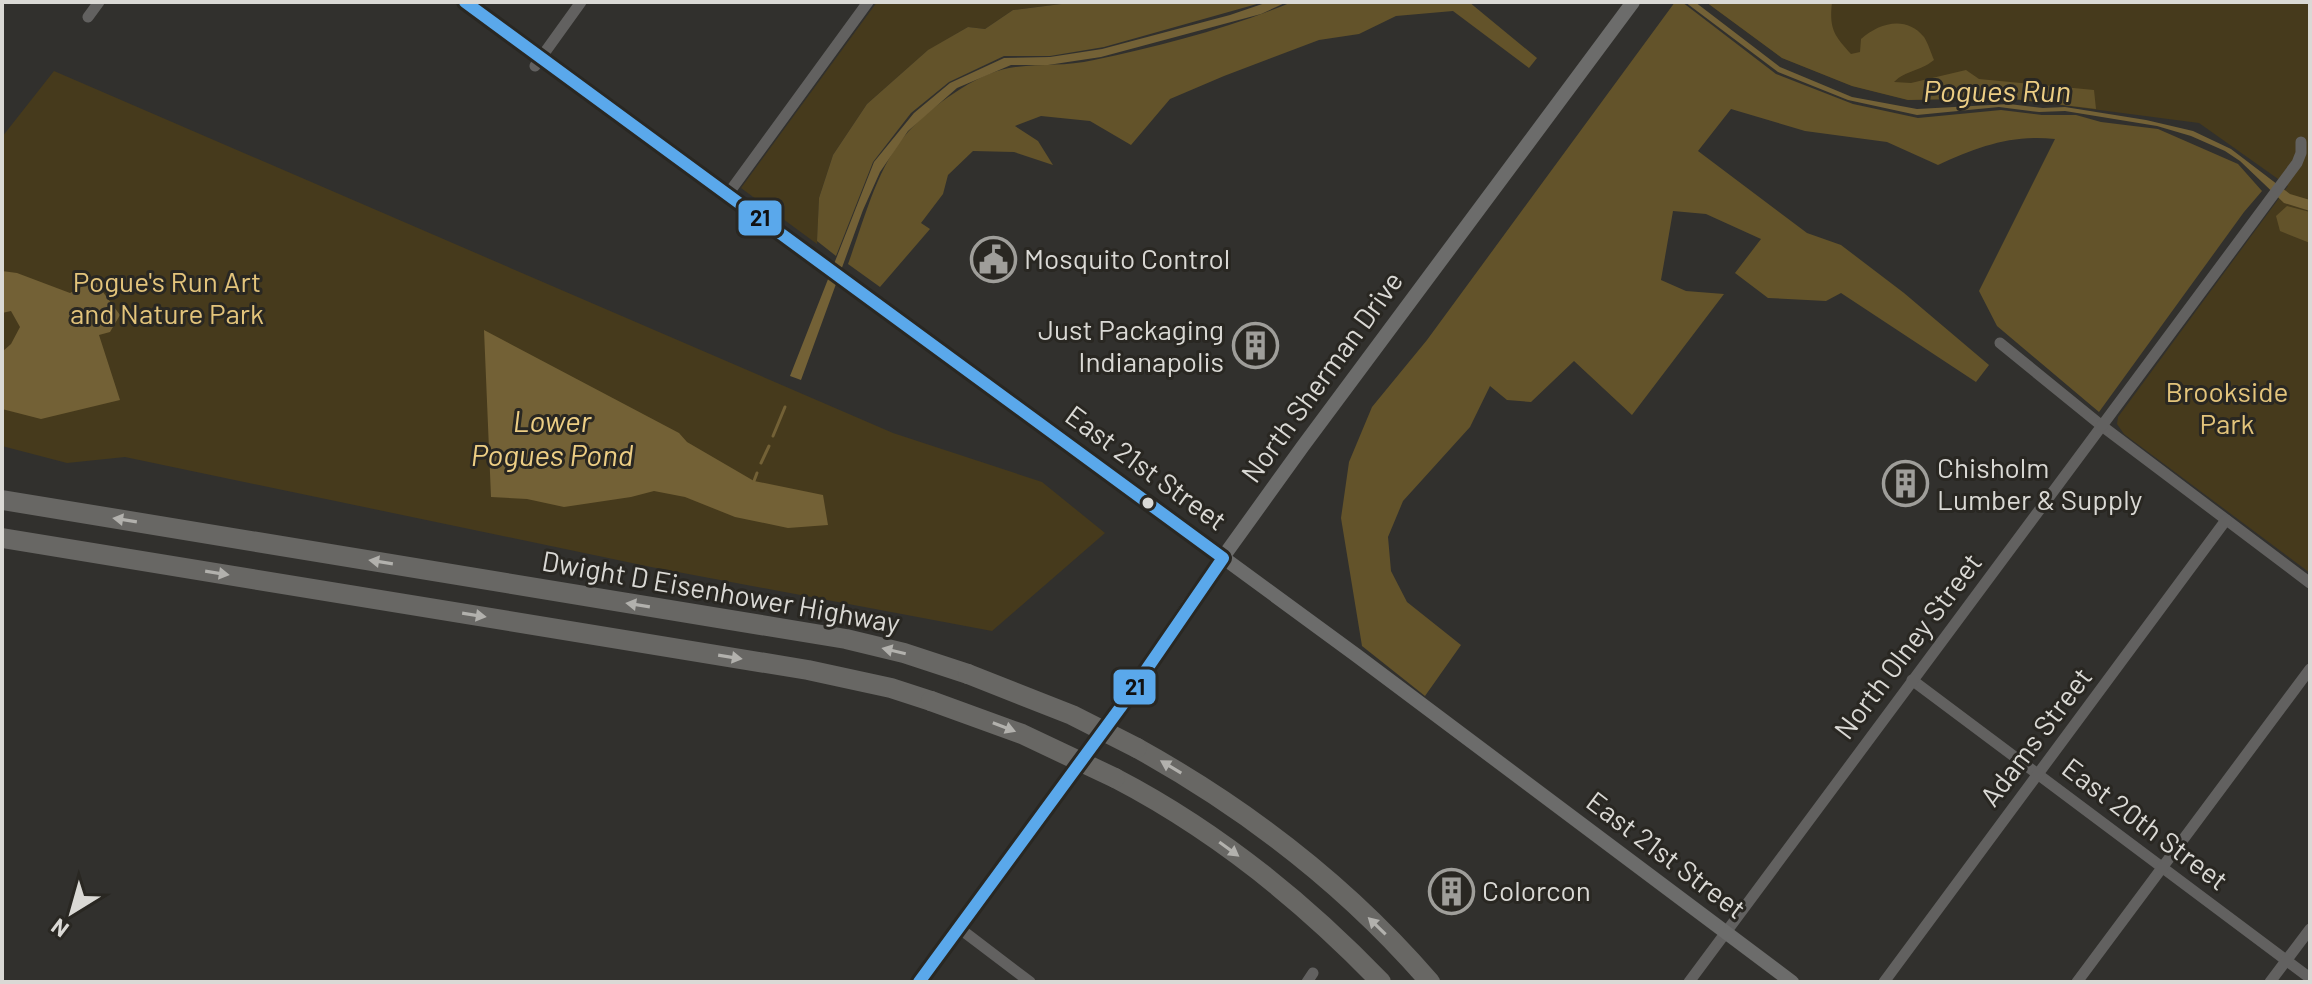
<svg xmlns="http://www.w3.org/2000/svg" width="2312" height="984" viewBox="0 0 2312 984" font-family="Barlow,sans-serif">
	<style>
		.green { fill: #463a1c }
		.forest { fill: #63532a }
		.water { fill: #736136 }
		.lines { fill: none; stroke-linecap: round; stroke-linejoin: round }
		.stream { stroke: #736136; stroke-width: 3 }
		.street { stroke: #626160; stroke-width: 11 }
		.secondary { stroke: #6c6c6b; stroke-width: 14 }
		.highway { stroke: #686764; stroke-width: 20 }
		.highway-bridge { stroke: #686764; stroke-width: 20 }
		.bus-1-casing { stroke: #292722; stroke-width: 18 }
		.bus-1 { stroke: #5aa8eb; stroke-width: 12 }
		.oneway { fill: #b2b1ad }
		.bus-dot { fill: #dad9d5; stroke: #292722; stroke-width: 3 }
		.labels { text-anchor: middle; stroke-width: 6; stroke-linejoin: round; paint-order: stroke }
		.poi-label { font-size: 28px; fill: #dad9d5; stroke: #292722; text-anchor: start }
		.park-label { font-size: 28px; fill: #e3c47b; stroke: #292722 }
		.street-label { font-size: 28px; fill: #dad9d5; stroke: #292722 }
		.water-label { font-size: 30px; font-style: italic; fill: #edce84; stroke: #292722 }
		.line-badge { stroke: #292722; stroke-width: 3 }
		.pale-badge-label { font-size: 22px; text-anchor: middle; font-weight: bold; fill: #111 }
	</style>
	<rect width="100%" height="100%" fill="#31302d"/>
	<g class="green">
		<polygon points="877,2 1077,2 1013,10 985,29 968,27 927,51 867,104 833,155 819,198 817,244 741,188"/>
		<polygon points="1706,2 2310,2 2310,573 2124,434 2117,424 2118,417 2288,186 2199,123 2006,98 1908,100 1852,86 1782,58"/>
		<polygon points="54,71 893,433 1042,482 1105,533 992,631 651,567 125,457 67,463 2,446 2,137"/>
	</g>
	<g class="forest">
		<polygon points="1077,2 1264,2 1104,47 1050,56 1004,56 949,82 911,113 873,162 836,256 817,241 819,198 833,155 867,104 928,50 968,27 985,29 1013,10"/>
		<path d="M1292,2H1469L1537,58L1529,68L1453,11L1396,16L1359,34L1319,40L1224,76L1170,99L1131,145L1090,121L1041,116L1015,126L1038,141L1053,165L1014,152L973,151L948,175L943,194L921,223L930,229L880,287L848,264C864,221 877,166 908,132C931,107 975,74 1009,68C1038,63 1064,67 1094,60C1160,46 1229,28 1292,2Z"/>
		<path d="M1675,2H1682L1776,74L1853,104L1918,118L2001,110L2042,115H2076L2101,122L2158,129L2238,164L2262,191L2244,212L2099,412L1997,326L1979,291L2055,139C2012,134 1977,147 1938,165L1887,142L1805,131L1731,109L1698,151L1807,233L1841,245L1904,293L1989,365L1976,382L1841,293L1826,301L1768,298L1735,273L1761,239L1706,214L1673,211L1661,280L1686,291L1724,294L1632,415L1574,361L1531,402L1507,400L1490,386L1470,427L1403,501L1388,537L1391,571L1407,602L1461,645L1425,696L1362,646L1341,518L1349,462L1372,407L1427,340Z"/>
		<path d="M1706,2H1832C1829,29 1834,35 1851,54L1860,52L1861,39C1879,23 1906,15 1924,37C1928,43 1931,53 1934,60C1919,72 1906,70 1894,82L1911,83L1966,70L1979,79L2094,90L2096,109L2006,98L1908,100L1852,86L1782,58Z"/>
		<polygon points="2287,206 2310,212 2310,243 2280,231 2276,216"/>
	</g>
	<g class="water">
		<polygon points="1268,2 1287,2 1261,14 1101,57 1048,65 1011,65 957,88 908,131 880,172 863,210 801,380 790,376 874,162 914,113 950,83 1004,58 1050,57 1102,49 1230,15"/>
		<polygon points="1685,2 1695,2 1780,67 1852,97 1917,109 2009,104 2043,108 2065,107 2146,120 2193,131 2231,149 2290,194 2310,200 2310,211 2284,203 2240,161 2225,151 2191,136 2157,126 2065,111 2039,112 1999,107 1917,115 1848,100 1778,72"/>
		<polygon points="2,271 17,273 70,293 94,280 120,315 110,332 99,335 120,400 41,419 2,409 2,352 11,344 20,327 11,311 2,313"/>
		<polygon points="484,330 679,433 687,442 754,481 823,495 828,525 788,528 735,517 685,497 654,491 631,497 564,507 527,499 491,497"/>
	</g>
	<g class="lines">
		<g class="stream">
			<polyline points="773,436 785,407"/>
			<polyline points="761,463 769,446"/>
			<polyline points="754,481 757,473"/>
		</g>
		<g class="street">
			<polyline points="88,17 99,2"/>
			<polyline points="535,66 581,2"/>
			<polyline points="728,194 868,2"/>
			<polyline points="2000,343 2102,426 2310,583"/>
			<polyline points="1912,680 2310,978"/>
			<polyline points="959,928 1030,982"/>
			<polyline points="1307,982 1313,973"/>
			<polyline points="1689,982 2297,163 2301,153 2301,142"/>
			<polyline points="1884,982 2226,520"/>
			<polyline points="2077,982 2310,669"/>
			<polyline points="2270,982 2310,929"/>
		</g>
		<g class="secondary">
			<polyline points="465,2 1356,655 1792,982"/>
			<polyline points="919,982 1120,708 1190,603 1303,446 1633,2"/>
		</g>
		<g class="highway">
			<polyline points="2,500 846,639 904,653 968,674"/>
			<polyline points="2,538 808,670 891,688 931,701"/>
			<path d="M1137,748C1247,809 1348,887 1430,982"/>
			<path d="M1115,778C1215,830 1303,901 1381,982"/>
		</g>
		<g class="highway-bridge">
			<polyline points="968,674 1072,715 1137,748"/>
			<polyline points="931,701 1022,734 1115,778"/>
		</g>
		<defs>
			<polyline id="bus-1" points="465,2 1223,558 1120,708 919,982"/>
		</defs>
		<use href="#bus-1" class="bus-1-casing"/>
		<use href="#bus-1" class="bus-1"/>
	</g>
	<defs><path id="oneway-solid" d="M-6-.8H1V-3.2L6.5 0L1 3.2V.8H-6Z" transform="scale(2)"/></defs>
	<g class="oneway">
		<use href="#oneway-solid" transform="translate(125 520) rotate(-171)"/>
		<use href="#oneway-solid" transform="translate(381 562) rotate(-171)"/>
		<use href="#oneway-solid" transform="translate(217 573) rotate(9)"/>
		<use href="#oneway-solid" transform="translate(638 605) rotate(-171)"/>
		<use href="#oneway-solid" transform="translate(474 615) rotate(9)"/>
		<use href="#oneway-solid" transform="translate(894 651) rotate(-167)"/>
		<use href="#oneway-solid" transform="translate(730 657) rotate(9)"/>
		<use href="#oneway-solid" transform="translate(1004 727) rotate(21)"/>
		<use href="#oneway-solid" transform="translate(1171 767) rotate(-149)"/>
		<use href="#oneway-solid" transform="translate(1229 849) rotate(36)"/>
		<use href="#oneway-solid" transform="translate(1377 926) rotate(-136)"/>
	</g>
	<defs>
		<symbol id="civic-ring" viewBox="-11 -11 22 22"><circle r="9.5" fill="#292722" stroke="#9f9e9a" stroke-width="1.5"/><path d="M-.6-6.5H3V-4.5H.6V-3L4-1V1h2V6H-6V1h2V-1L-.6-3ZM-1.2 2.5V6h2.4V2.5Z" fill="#9f9e9a"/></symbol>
		<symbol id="building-ring" viewBox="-11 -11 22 22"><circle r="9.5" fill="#292722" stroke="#9f9e9a" stroke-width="1.5"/><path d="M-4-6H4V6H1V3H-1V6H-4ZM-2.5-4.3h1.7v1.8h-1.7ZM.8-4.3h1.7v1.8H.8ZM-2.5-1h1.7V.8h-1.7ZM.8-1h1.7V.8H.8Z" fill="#9f9e9a"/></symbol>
	</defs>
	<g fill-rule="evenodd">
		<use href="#civic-ring" x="968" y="234" width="51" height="51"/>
		<use href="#building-ring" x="1230" y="320" width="51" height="51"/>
		<use href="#building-ring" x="1880" y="458" width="51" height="51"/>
		<use href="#building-ring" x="1426" y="866" width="51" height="51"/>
	</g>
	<circle class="bus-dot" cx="1148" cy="503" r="7"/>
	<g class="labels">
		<g class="poi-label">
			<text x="1024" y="269">Mosquito Control</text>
			<text x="1224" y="340" text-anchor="end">Just Packaging<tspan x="1224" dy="32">Indianapolis</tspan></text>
			<text x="1937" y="478">Chisholm<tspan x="1937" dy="32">Lumber &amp; Supply</tspan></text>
			<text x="1482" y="901">Colorcon</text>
		</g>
		<g class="park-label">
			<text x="167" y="292">Pogue's Run Art<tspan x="167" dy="32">and Nature Park</tspan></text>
			<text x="2227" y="402">Brookside<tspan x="2227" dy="32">Park</tspan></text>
		</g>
		<g class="street-label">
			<text transform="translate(1322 377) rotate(-54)" y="10">North Sherman Drive</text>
			<text transform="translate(1146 468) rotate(36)" y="10">East 21st Street</text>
			<text transform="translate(721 592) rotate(10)" y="10">Dwight D Eisenhower Highway</text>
			<text transform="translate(1908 646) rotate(-53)" y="10">North Olney Street</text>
			<text transform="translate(2036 737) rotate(-53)" y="10">Adams Street</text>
			<text transform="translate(2145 824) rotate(37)" y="10">East 20th Street</text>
			<text transform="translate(1666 855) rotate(37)" y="10">East 21st Street</text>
		</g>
		<g class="water-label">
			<text x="1997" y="102">Pogues Run</text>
			<text x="552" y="432">Lower<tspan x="552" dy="34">Pogues Pond</tspan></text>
		</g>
	</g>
	<g class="line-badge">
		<rect x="737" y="199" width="46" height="38" rx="8" fill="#5aa8eb"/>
		<rect x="1112" y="668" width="45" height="38" rx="8" fill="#5aa8eb"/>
	</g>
	<g class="pale-badge-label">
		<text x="760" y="226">21</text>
		<text x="1135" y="695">21</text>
	</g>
	<rect width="2312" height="984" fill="none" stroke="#dad9d5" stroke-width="8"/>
	<g transform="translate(72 912) rotate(217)" stroke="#292722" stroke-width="6" paint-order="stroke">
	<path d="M0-6L14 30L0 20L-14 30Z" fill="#dad9d5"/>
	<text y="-12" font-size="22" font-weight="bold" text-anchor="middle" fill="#dad9d5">N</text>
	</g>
</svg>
